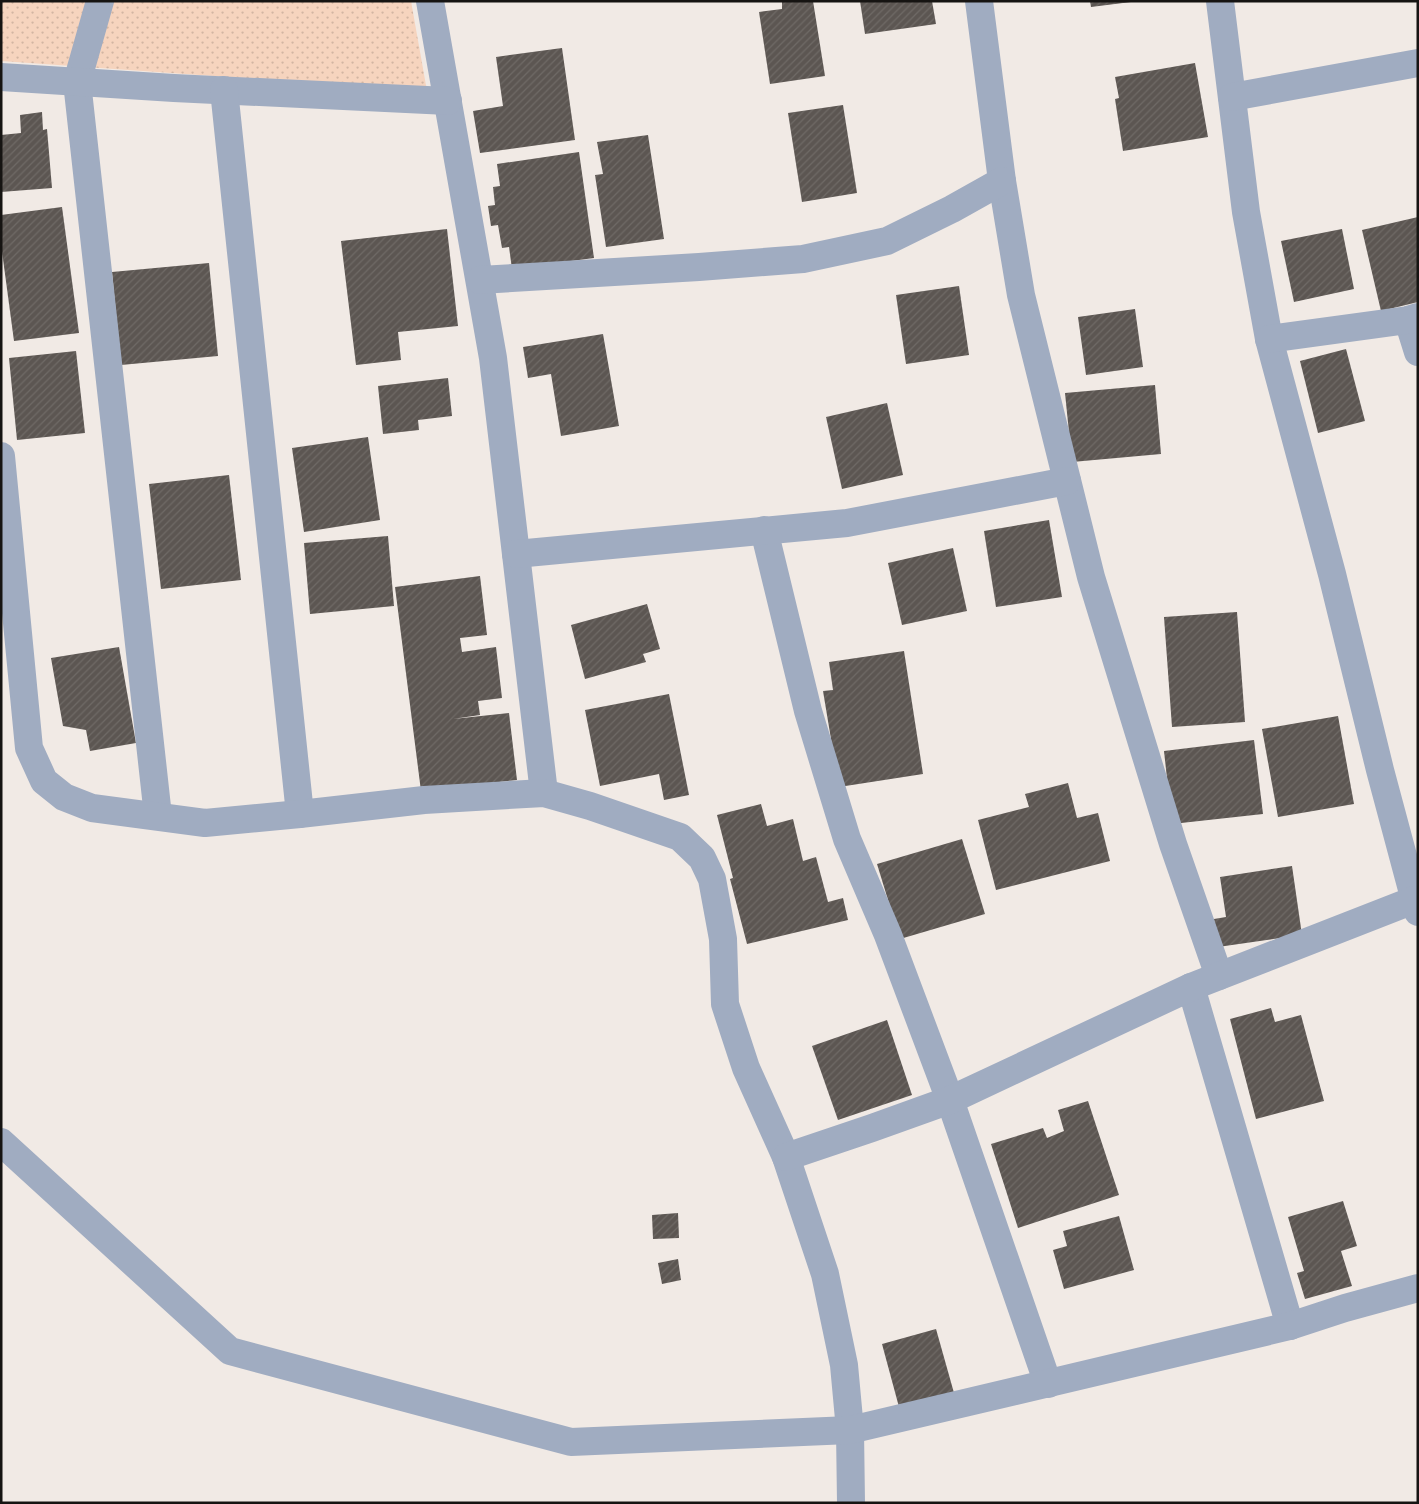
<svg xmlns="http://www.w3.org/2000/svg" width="1419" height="1504" viewBox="0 0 1419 1504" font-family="Overpass,sans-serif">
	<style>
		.green { fill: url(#green-dots) }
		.building { fill: url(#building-hatch) }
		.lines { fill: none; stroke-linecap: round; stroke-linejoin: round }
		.minor { stroke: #a0acc1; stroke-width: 28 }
	</style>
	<defs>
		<pattern id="green-dots" width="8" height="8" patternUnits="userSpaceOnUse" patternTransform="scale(1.25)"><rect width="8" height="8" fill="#f6d4be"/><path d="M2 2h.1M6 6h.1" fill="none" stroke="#d2b5a2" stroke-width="1.8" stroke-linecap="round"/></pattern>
		<pattern id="building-hatch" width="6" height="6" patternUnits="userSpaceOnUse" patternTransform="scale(1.25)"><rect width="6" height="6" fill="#5c5652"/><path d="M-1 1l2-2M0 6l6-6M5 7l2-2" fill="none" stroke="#6f6a66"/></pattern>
	</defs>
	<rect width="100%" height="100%" fill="#f1eae5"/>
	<polygon class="green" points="1,1 411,1 427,91 1,61"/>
	<g class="building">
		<polygon points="813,1 825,76 770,84 759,12 782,9 782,2"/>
		<polygon points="860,1 932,1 936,24 865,34"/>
		<polygon points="1090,1 1131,1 1131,2 1091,7"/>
		<polygon points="562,48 575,140 480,153 473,111 503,106 496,57"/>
		<polygon points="1195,63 1208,137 1123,151 1115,99 1119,98 1115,77"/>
		<polygon points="843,105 857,193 802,202 788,113"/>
		<polygon points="42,112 43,130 47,129 52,188 1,192 1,135 21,133 20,115"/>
		<polygon points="648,135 664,239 606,247 595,175 603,174 597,142"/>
		<polygon points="579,152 594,258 512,269 509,247 502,248 498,225 491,226 488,206 495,205 493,187 500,186 497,164"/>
		<polygon points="62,207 79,333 14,341 1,244 1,215"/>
		<polygon points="1418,217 1418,302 1381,311 1362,230"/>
		<polygon points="447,229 458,326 398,332 401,360 356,365 341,241"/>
		<polygon points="1342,229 1354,289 1294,302 1281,241"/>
		<polygon points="209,263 218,356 121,365 112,272"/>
		<polygon points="959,286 969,355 906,364 896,295"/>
		<polygon points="1135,309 1143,367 1086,375 1078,317"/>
		<polygon points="603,334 619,426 561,436 551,374 528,378 523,347"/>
		<polygon points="1346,349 1365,421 1318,433 1300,361"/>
		<polygon points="76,351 85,433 17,440 9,358"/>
		<polygon points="448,378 452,416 418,420 419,430 383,434 378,386"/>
		<polygon points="1155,385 1161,454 1072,462 1065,393"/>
		<polygon points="887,403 903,475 842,489 826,417"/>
		<polygon points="368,437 380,520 304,532 292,448"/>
		<polygon points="229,475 241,580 161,589 149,484"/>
		<polygon points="1049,520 1062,597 996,607 984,531"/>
		<polygon points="388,536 394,606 310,614 304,543"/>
		<polygon points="953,548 967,611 902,625 888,563"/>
		<polygon points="480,576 487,635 460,638 462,652 496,647 502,698 478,701 480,715 453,719 509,713 517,780 421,791 395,587"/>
		<polygon points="647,604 660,649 643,654 646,662 585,679 571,625"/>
		<polygon points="1237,612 1245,722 1172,727 1164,617"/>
		<polygon points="119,647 136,743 90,751 86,730 63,726 51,658"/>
		<polygon points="904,651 923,774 839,787 823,691 833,690 829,662"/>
		<polygon points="669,694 689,795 664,800 659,774 600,786 585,710"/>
		<polygon points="1338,716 1354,804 1278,817 1262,729"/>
		<polygon points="1254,740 1263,814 1172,824 1164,751"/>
		<polygon points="1068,783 1077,818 1098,813 1110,861 996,890 978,820 1029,807 1025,794"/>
		<polygon points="761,804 767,826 793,819 803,861 816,857 828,902 843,898 848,920 747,944 730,879 733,878 717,815"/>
		<polygon points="962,839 985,914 900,939 877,864"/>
		<polygon points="1292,866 1302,935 1218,947 1214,919 1226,917 1220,877"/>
		<polygon points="1271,1008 1275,1022 1301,1015 1324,1101 1256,1119 1230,1019"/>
		<polygon points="887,1020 912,1095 838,1120 812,1046"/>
		<polygon points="1088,1101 1119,1195 1018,1228 991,1144 1043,1128 1047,1138 1064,1131 1058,1110"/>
		<polygon points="1343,1201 1357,1246 1341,1251 1352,1286 1305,1299 1297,1273 1304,1271 1288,1217"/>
		<polygon points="678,1213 679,1238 653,1239 652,1215"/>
		<polygon points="1119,1216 1134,1270 1064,1289 1053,1250 1067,1246 1063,1231"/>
		<polygon points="678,1259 681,1280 662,1284 658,1263"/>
		<polygon points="936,1329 954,1393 899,1407 882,1344"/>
	</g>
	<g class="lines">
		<g class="minor">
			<polyline points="100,1 77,82 158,816"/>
			<polyline points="430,1 493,358 544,793"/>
			<polyline points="979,1 1002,181 1021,295 1091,577 1173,844 1219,976"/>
			<polyline points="1220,1 1246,212 1269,339 1332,574 1380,770 1418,912"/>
			<polyline points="1,77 174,88 448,101"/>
			<polyline points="224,90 300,814"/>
			<polyline points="1232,97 1418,63"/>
			<polyline points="480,280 699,267 803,259 887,241 952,209 1002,181"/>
			<polyline points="1408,320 1418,352"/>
			<polyline points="1269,339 1408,320 1418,317"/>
			<polyline points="1,456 29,748 44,781 64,797 92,808 205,823 300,814 424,800 544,793 590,806 680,837 702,858 712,879 723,939 725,1004 746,1068 786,1157 825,1274 844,1365 850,1430 851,1503"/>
			<polyline points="764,530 808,711 847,839 888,935 950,1100 1048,1384"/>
			<polyline points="516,554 847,523 1067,481"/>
			<polyline points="1191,987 1290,1326"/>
			<polyline points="1,1142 230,1351 571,1442 850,1430 1290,1326 1345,1308 1418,1288"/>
			<polyline points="786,1157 872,1128 950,1100 1191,987 1414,900"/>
		</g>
	</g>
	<rect width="1419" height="1504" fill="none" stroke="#161412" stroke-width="5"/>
</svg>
